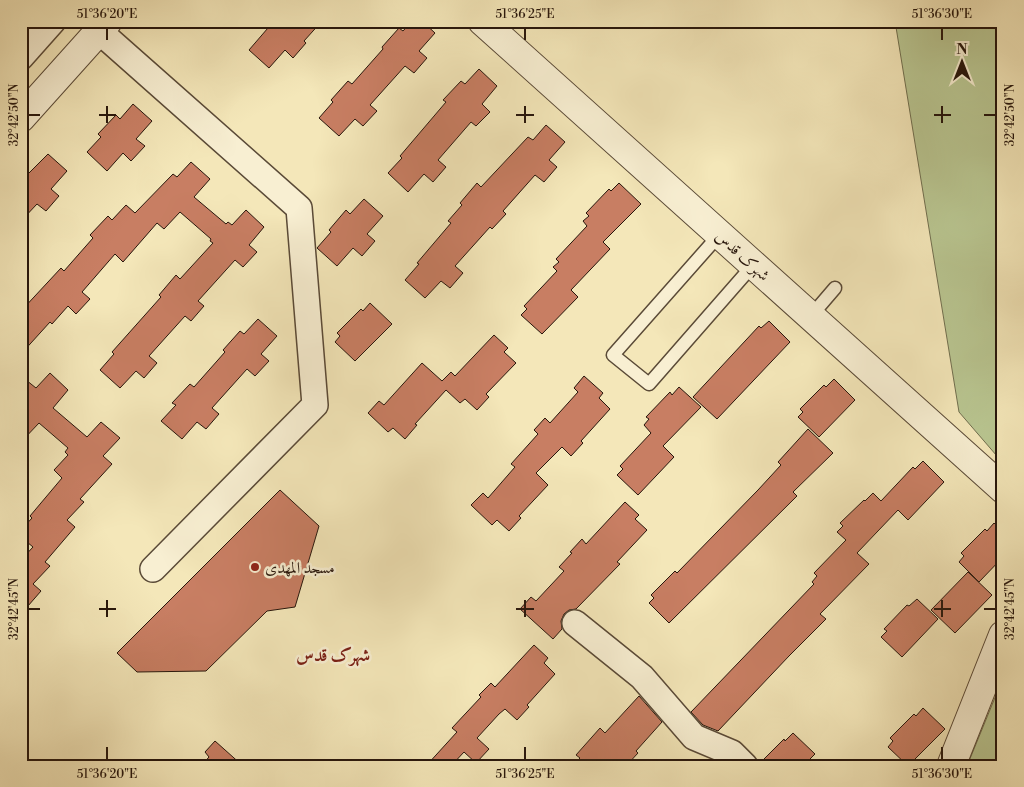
<svg xmlns="http://www.w3.org/2000/svg" width="1024" height="787" viewBox="0 0 1024 787" font-family="'Libre Bodoni',Amiri,serif">
	<style>
		.green { fill: #b9c691; stroke: #706e4e }
		.building { fill: #c87e63; stroke: #27160c }
		.lines { fill: none; stroke-linecap: round; stroke-linejoin: round }
		.service-casing { stroke: #5a4a37; stroke-width: 15 }
		.minor-casing { stroke: #5a4a37; stroke-width: 28 }
		.tertiary-casing { stroke: #5a4a37; stroke-width: 30 }
		.service { stroke: #f8efd2; stroke-width: 12 }
		.minor { stroke: #f8efd2; stroke-width: 25 }
		.tertiary { stroke: #f8efd2; stroke-width: 28 }
		.ticks { fill: none; stroke: #27160c; stroke-width: 2 }
		.poi-dot { fill: #8f2418; stroke: #f8efd2; stroke-width: 2 }
		.labels { text-anchor: middle; stroke-width: 5; stroke-linejoin: round; paint-order: stroke }
		.street-label { font-size: 16px; fill: #27160c; stroke: #f8efd2 }
		.poi-label { font-size: 16px; fill: #27160c; stroke: #f8efd2; text-anchor: start }
		.neighbourhood-label { font-size: 18px; font-weight: bold; fill: #7a1f14; stroke: #f8efd2 }
		.neatline { fill: none; stroke: #27160c; stroke-width: 2 }
		.ticks-label { font-size: 12px; text-anchor: middle; fill: #27160c }
	</style>
	<rect width="100%" height="100%" fill="#f4e7b9"/>
	<filter id="stains"><feTurbulence type="fractalNoise" baseFrequency=".004" numOctaves="4"/><feColorMatrix values="0 0 0 0 .2 0 0 0 0 .09 0 0 0 0 .02 0 0 0 .5 -.17"/></filter>
	<radialGradient id="worn" r=".72"><stop offset=".6" stop-color="#630" stop-opacity="0"/><stop offset="1" stop-color="#630" stop-opacity=".3"/></radialGradient>
	<g class="green">
		<polygon points="895,21 1003,21 1003,463 959,412"/>
		<polygon points="1003,678 1003,766 967,766"/>
	</g>
	<g class="building">
		<polygon points="274,21 322,21 304,41 306,43 293,58 285,50 269,68 249,50"/>
		<polygon points="412,21 422,21 435,33 419,51 427,58 414,73 405,66 370,105 377,111 363,126 355,119 339,136 319,118 333,102 331,100 348,81 352,84 383,49 382,47 399,28 403,31"/>
		<polygon points="479,69 497,86 482,104 490,112 476,126 471,122 438,160 446,167 433,182 424,174 408,192 388,173 402,158 400,156 446,102 443,100 461,81 465,84"/>
		<polygon points="133,104 152,121 136,139 145,146 131,161 123,153 107,171 87,152 101,137 98,134 116,115 120,119"/>
		<polygon points="546,125 565,142 549,160 557,167 544,182 535,175 503,211 506,214 492,229 490,227 455,266 463,273 450,288 441,281 425,298 405,280 419,264 417,263 451,223 448,221 462,205 460,203 477,183 481,187 528,137 533,140"/>
		<polygon points="48,154 67,171 51,189 59,196 46,211 37,204 21,221 21,181"/>
		<polygon points="191,162 210,179 194,197 226,224 228,222 232,225 246,210 264,227 249,245 257,252 243,267 235,260 198,301 204,306 191,321 185,316 149,356 157,363 144,378 136,371 120,388 100,370 114,354 112,352 161,297 159,295 176,275 180,279 213,243 210,241 211,239 180,212 164,229 157,223 123,262 115,254 82,292 90,299 76,314 68,306 52,324 50,322 21,354 21,311 61,268 64,271 93,238 90,235 108,216 112,220 126,205 135,213 173,174 177,177"/>
		<polygon points="619,183 641,204 603,242 610,249 571,290 578,297 542,334 521,315 527,309 524,306 557,271 553,267 559,262 556,259 587,226 583,221 589,216 586,213 609,189 611,191"/>
		<polygon points="364,199 383,216 367,234 375,241 362,256 353,248 337,266 317,248 331,232 329,230 346,210 350,214"/>
		<polygon points="370,303 392,324 355,361 335,342 340,336 337,333 361,309 363,311"/>
		<polygon points="258,319 277,336 261,354 269,361 255,376 247,369 212,408 219,414 206,429 197,422 182,439 161,421 176,405 172,403 190,384 194,387 225,352 223,350 240,331 244,334"/>
		<polygon points="769,321 790,342 717,419 693,397 759,326 761,328"/>
		<polygon points="494,335 508,348 504,352 516,363 486,394 489,397 477,410 465,399 460,403 446,390 415,424 417,425 405,439 393,428 388,432 368,413 379,401 384,405 422,363 442,381 451,372 455,376"/>
		<polygon points="50,373 68,390 53,408 87,437 101,422 120,438 103,456 112,464 80,499 84,502 67,520 75,527 45,562 50,566 33,584 41,591 21,614 21,560 33,547 21,537 21,530 32,518 30,516 62,478 54,470 68,455 65,452 68,448 39,423 21,442 21,376 36,388"/>
		<polygon points="584,376 603,393 599,398 610,409 581,441 583,443 571,456 562,447 536,473 548,485 519,516 521,518 509,531 497,520 492,525 471,505 483,493 488,498 515,467 511,464 538,434 534,430 545,418 550,423 578,392 574,388"/>
		<polygon points="834,379 855,400 819,437 798,417 803,412 800,409 824,385 826,387"/>
		<polygon points="679,387 701,407 663,446 674,457 638,495 617,475 623,469 620,466 651,433 644,425 649,419 646,417 670,392 672,395"/>
		<polygon points="808,429 833,453 793,492 797,496 669,623 649,603 654,598 651,595 675,571 677,573 758,490 781,465 778,462"/>
		<polygon points="923,461 944,482 908,520 898,510 857,553 869,564 820,614 826,619 789,656 718,731 703,725 691,712 814,584 812,582 817,576 814,573 846,540 837,532 843,526 840,523 864,500 865,501 873,493 881,501 913,467 915,469"/>
		<polygon points="280,490 319,526 295,607 267,611 206,671 137,672 117,653"/>
		<polygon points="625,502 639,515 635,519 647,530 617,562 620,564 576,609 569,610 564,614 561,621 562,629 553,639 520,609 531,597 536,601 564,571 559,567 572,553 570,552 582,539 586,544"/>
		<polygon points="994,523 1003,532 1003,557 979,582 959,562 964,556 961,553 985,529 987,531"/>
		<polygon points="968,572 992,595 955,633 931,610"/>
		<polygon points="917,599 938,619 902,657 881,637 887,631 884,629 907,605 909,606"/>
		<polygon points="534,645 548,658 544,663 555,674 527,705 529,707 517,720 505,709 499,714 477,738 489,749 476,763 464,752 451,766 426,766 457,732 452,728 481,697 479,695 491,683 495,687"/>
		<polygon points="639,696 662,722 636,751 638,753 626,766 572,766 580,758 576,755 600,728 605,733"/>
		<polygon points="923,708 945,729 908,766 888,747 893,741 890,738 914,714 916,716"/>
		<polygon points="793,733 815,754 803,766 759,766 759,764 784,739 785,741"/>
		<polygon points="215,741 243,766 201,766 209,757 205,752"/>
	</g>
	<g class="lines">
		<defs>
			<g id="service">
				<polyline points="720,234 613,355 649,384 754,264"/>
				<polyline points="811,316 835,288"/>
			</g>
			<g id="minor">
				<polyline points="99,31 299,208 315,405 153,569"/>
				<polyline points="21,57 53,21"/>
				<polyline points="575,623 642,677 694,737 732,753 745,766"/>
			</g>
			<g id="tertiary">
				<polyline points="482,21 1003,489"/>
				<polyline points="21,118 108,21"/>
				<polyline points="951,766 1003,635"/>
			</g>
		</defs>
		<use href="#service" class="service-casing"/>
		<use href="#minor" class="minor-casing"/>
		<use href="#tertiary" class="tertiary-casing"/>
		<use href="#service" class="service"/>
		<use href="#minor" class="minor"/>
		<use href="#tertiary" class="tertiary"/>
	</g>
	<path class="ticks" d="M107,28V40M525,28V40M942,28V40M107,106V123M525,106V123M942,106V123M28,115H40M99,115H116M516,115H534M934,115H951M984,115H996M107,600V617M525,600V617M942,600V617M28,609H40M99,609H116M516,609H534M934,609H951M984,609H996M107,747V760M525,747V760M942,747V760"/>
	<circle class="poi-dot" cx="255" cy="567" r="5"/>
	<g class="labels">
		<g class="street-label">
			<text transform="translate(743 255) rotate(42)" y="6">شهرک قدس</text>
		</g>
		<g class="poi-label">
			<text x="265" y="573">مسجد المهدی</text>
		</g>
		<g class="neighbourhood-label">
			<text x="333" y="661">شهرک قدس</text>
		</g>
	</g>
	<rect width="1024" height="787" fill="none" stroke="#f4e7b9" stroke-width="55"/>
	<g transform="translate(962 62)" stroke="#f8efd2" stroke-width="4" paint-order="stroke">
	<path d="M0-4L9 19L0 12L-9 19Z" fill="#27160c"/>
	<text y="-8" font-size="14" font-weight="bold" text-anchor="middle" fill="#27160c">N</text>
	</g>
	<rect x="28" y="28" width="968" height="732" class="neatline"/>
	<g class="ticks-label">
		<text x="107" y="18">51°36'20"E</text>
		<text x="525" y="18">51°36'25"E</text>
		<text x="942" y="18">51°36'30"E</text>
		<text transform="translate(14 115) rotate(-90)" y="4">32°42'50"N</text>
		<text transform="translate(1010 115) rotate(-90)" y="4">32°42'50"N</text>
		<text transform="translate(14 609) rotate(-90)" y="4">32°42'45"N</text>
		<text transform="translate(1010 609) rotate(-90)" y="4">32°42'45"N</text>
		<text x="107" y="778">51°36'20"E</text>
		<text x="525" y="778">51°36'25"E</text>
		<text x="942" y="778">51°36'30"E</text>
	</g>
	<rect width="100%" height="100%" filter="url(#stains)"/>
	<rect width="100%" height="100%" fill="url(#worn)"/>
</svg>
